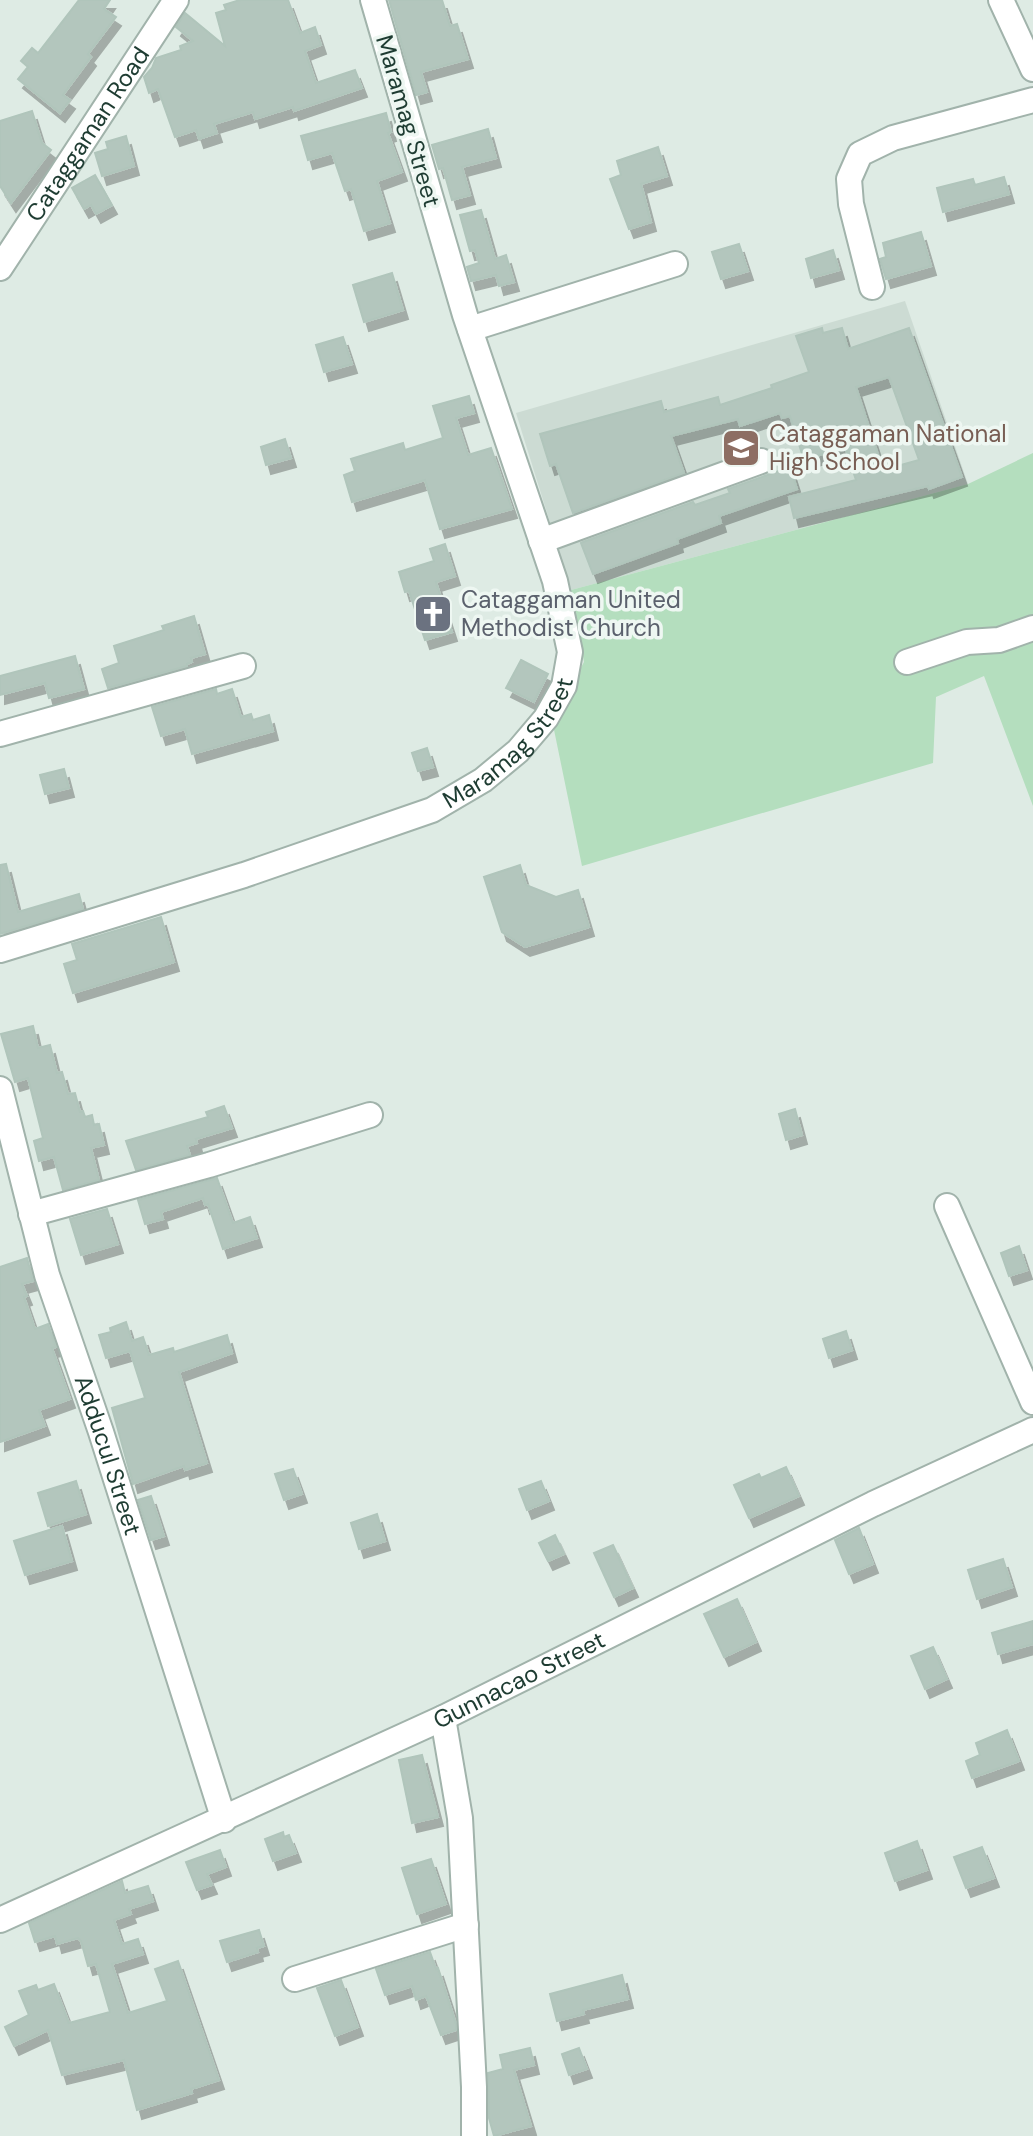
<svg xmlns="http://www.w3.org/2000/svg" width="1033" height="2136" viewBox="0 0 1033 2136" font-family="'DM Sans',sans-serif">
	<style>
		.built { fill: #ccdbd3 }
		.green { fill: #b4debe }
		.building { fill: #b3c6bd; stroke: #b0c5bb; stroke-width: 2; fill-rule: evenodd; filter: url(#shadow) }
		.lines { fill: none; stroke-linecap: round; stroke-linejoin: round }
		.minor-casing { stroke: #a1b3ab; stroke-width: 28 }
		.minor { stroke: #fff; stroke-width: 24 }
		.labels { text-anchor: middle; stroke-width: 7; stroke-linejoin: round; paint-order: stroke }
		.street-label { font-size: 24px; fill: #1e3c32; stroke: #eef7f2 }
		.education-label { font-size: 24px; fill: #785e54; stroke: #eef7f2; text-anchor: start }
		.worship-label { font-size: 24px; fill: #5b616d; stroke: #eef7f2; text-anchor: start }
	</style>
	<defs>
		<filter id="shadow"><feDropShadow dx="5" dy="9" stdDeviation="0" flood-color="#0004"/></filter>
	</defs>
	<rect width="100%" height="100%" fill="#deebe4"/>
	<polygon class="built" points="905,301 968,484 571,590 516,413"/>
	<polygon class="green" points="1033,453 1033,806 984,676 936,697 933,763 582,866 552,720 584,662 571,590 968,484"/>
	<g class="building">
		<polygon points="79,0 110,0 104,9 116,17 88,54 91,57 63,95 70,100 60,113 18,79 28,67 21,61 32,48 38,53"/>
		<polygon points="240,0 288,0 300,33 315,27 321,45 305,51 316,83 355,70 362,88 294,111 293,107 255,119 253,112 214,124 217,133 199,139 196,130 175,137 158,89 149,93 144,77 152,68 156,58 181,50 180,46 193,41 176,27 185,13 225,46 216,13 226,10 224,5"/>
		<polygon points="389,0 442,0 450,26 457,24 468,59 421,72 427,92 416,95"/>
		<polygon points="32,111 42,143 51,150 11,203 0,186 0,121"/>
		<polygon points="386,113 391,132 388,133 402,172 377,181 390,223 364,231 351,189 345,191 332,153 308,160 301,136"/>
		<polygon points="488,129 496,158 462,167 470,195 452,200 443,168 439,169 432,145"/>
		<polygon points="126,136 134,166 102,176 95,153 108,149 106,142"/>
		<polygon points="658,147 667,176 641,184 651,222 629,229 610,179 621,175 617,161"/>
		<polygon points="95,175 112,205 96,214 91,205 84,209 72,188"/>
		<polygon points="1004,177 1009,194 943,212 937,188 973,179 975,185"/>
		<polygon points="481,210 495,259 506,255 514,282 499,286 496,275 471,281 467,267 479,263 475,250 470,251 460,215"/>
		<polygon points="921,232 931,266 886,279 880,259 886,257 883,243"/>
		<polygon points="739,244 748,271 721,279 712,252"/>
		<polygon points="833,250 839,270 811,278 806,259"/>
		<polygon points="392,273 403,310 364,322 353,285"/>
		<path d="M822,328L823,333L842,328L848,349L909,328L962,477L929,489L928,486L794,518L789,497L856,480L845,447L804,460L790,416L782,418L780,413L740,426L738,419L671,436L684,473L573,513L556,464L550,466L540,434L661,401L664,412L718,397L720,405L772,388L771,385L809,372L796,336ZM889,377L919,460L883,470L856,387Z"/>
		<polygon points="343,337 352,364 324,372 316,345"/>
		<polygon points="469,396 474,413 456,418 468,455 491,448 512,509 440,529 425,480 352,502 344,475 355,471 351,459 403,443 405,450 443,438 433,406"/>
		<polygon points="285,439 291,458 266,465 261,447"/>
		<polygon points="790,467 797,489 719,516 721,523 677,539 678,543 593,574 581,543 583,542 693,502 695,505 730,493 728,489"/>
		<polygon points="445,544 455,576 436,582 452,632 425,640 409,591 405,592 399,572 434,561 430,549"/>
		<polygon points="194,616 205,654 191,658 192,662 187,664 187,666 108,688 102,669 119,663 114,646 164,630 162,626"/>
		<polygon points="75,656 84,689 49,698 45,683 0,695 0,676"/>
		<polygon points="521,660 548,674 534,702 506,688"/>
		<polygon points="216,689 217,694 232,689 241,717 251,714 253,720 269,715 273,731 192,754 185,729 161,736 152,707"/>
		<polygon points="427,748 433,767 418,771 412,753"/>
		<polygon points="64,769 69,788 45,794 40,775"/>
		<polygon points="6,864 18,912 79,894 83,909 0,934 0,865"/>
		<polygon points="520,865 526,885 556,897 578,890 589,927 525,947 502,932 484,877"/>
		<polygon points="161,917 174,962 73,993 64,964 77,960 72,944"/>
		<polygon points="33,1026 38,1048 50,1045 57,1073 62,1072 68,1094 75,1093 80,1112 83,1111 85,1117 92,1115 94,1125 99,1124 104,1145 91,1148 99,1180 63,1190 54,1157 39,1161 34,1141 43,1138 28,1078 15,1082 1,1034"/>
		<polygon points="224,1106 232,1128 196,1139 197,1143 187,1146 190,1155 136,1170 126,1141 208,1117 206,1112"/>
		<polygon points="795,1109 802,1135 786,1140 779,1114"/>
		<polygon points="217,1178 233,1223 250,1217 257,1238 223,1249 208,1204 205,1205 203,1198 161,1212 163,1219 145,1224 138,1200"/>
		<polygon points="107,1209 118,1244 81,1255 70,1219"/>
		<polygon points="1019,1246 1027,1270 1009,1276 1001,1253"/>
		<polygon points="27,1258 33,1281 22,1284 27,1296 24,1297 35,1329 48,1324 56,1347 52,1348 70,1399 39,1410 45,1426 0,1442 0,1267"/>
		<polygon points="126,1322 132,1341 143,1337 149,1355 173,1348 174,1352 227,1335 232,1353 179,1372 207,1463 185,1470 184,1466 133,1484 112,1408 145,1398 130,1351 106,1358 99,1335 111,1332 110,1328"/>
		<polygon points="846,1331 852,1350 829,1358 823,1339"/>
		<polygon points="786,1467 799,1496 749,1518 734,1485 759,1474 761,1478"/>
		<polygon points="293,1469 302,1494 284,1500 275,1474"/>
		<polygon points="76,1481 86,1514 48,1526 38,1493"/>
		<polygon points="541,1481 549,1501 527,1510 519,1489"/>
		<polygon points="151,1496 164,1536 151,1540 138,1500"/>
		<polygon points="377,1514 385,1541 359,1549 351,1523"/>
		<polygon points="62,1526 72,1561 25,1575 14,1541"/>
		<polygon points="859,1528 873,1564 849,1574 835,1540"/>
		<polygon points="555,1535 564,1554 548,1561 539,1543"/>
		<polygon points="613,1545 633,1588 614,1597 594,1553"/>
		<polygon points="1003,1559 1012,1587 977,1599 968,1570"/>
		<polygon points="737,1599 756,1642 724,1657 704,1614"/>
		<polygon points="1033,1621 1033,1644 998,1654 992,1633"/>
		<polygon points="933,1647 947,1679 925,1689 911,1656"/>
		<polygon points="1007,1730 1019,1761 972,1778 966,1761 980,1755 976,1743"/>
		<polygon points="422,1755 438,1817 412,1823 399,1760"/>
		<polygon points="283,1832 284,1837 289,1835 296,1853 273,1861 265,1839"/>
		<polygon points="917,1841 927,1870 895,1881 885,1853"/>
		<polygon points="982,1847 994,1878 966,1888 954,1857"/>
		<polygon points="220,1850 226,1867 207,1874 212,1885 197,1890 186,1862"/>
		<polygon points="431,1859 446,1904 417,1914 402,1868"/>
		<polygon points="122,1881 125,1893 148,1886 153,1901 129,1909 131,1914 114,1920 122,1944 138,1939 143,1954 112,1964 128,2013 167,2001 155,1969 178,1961 219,2080 191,2089 192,2093 137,2110 124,2060 62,2075 48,2030 14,2046 5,2027 29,2015 19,1991 36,1985 38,1990 54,1984 69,2023 110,2012 96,1964 88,1966 81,1941 78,1938 57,1944 55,1936 35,1942 29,1923"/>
		<polygon points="259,1930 264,1946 257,1948 258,1952 227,1962 220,1941"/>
		<polygon points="430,1952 436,1969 438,1968 456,2024 456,2030 441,2035 426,1996 416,2000 412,1986 385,1995 376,1969"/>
		<polygon points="622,1975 628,1999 583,2010 584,2014 557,2021 550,1994"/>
		<polygon points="341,1980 358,2027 335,2036 317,1988"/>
		<polygon points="530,2048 534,2065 514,2070 531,2126 494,2136 489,2118 488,2073 503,2069 500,2055"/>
		<polygon points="579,2048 587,2069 569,2075 562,2054"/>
	</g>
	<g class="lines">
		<defs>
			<g id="minor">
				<polyline points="1001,0 1033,69"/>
				<path id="s1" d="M0,268L176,0"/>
				<polyline points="872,287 851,204 849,179 860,154 893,138 1033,100"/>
				<polyline points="470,329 675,264"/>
				<polyline points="541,541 761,461"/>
				<polyline points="907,662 967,642 999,640 1033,628"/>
				<polyline points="0,734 243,666"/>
				<path id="s2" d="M0,950L244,875L432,810L483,780L518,751L546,718L564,686L570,652L555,581L465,315L373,0"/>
				<path id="s3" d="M0,1089L47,1275L101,1432L224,1820"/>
				<polyline points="947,1206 1033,1402"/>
				<polyline points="31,1214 209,1165 370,1115"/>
				<polyline points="443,1718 460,1818 474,2087 474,2136"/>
				<path id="s4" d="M0,1920L443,1718L873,1504L1033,1430"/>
				<polyline points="295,1979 466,1925"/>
			</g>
		</defs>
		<use href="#minor" class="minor-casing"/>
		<use href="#minor" class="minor"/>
	</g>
	<defs>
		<symbol id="school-square" viewBox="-11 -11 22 22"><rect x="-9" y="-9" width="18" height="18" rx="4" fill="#8d6e63" stroke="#eef7f2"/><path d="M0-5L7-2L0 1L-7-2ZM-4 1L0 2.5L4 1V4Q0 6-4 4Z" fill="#fff"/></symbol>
		<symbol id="church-square" viewBox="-11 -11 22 22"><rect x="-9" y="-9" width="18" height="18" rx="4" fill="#6b7280" stroke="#eef7f2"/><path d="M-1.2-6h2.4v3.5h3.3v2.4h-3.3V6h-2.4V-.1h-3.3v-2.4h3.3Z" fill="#fff"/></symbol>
	</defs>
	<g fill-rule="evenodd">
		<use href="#school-square" x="719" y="426" width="44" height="44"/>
		<use href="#church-square" x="411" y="592" width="44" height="44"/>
	</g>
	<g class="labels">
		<g class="street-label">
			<text transform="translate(408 121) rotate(74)" y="8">Maramag Street</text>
			<text dy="8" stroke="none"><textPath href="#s1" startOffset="160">Cataggaman Road</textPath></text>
			<text dy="8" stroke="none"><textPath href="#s2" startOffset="558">Maramag Street</textPath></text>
			<text dy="8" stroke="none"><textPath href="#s3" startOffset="382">Adducul Street</textPath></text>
			<text dy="8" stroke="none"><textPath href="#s4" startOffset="572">Gunnacao Street</textPath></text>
		</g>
		<g class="education-label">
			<text x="769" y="442">Cataggaman National<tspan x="769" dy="28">High School</tspan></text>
		</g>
		<g class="worship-label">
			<text x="461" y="608">Cataggaman United<tspan x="461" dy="28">Methodist Church</tspan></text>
		</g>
	</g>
</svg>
